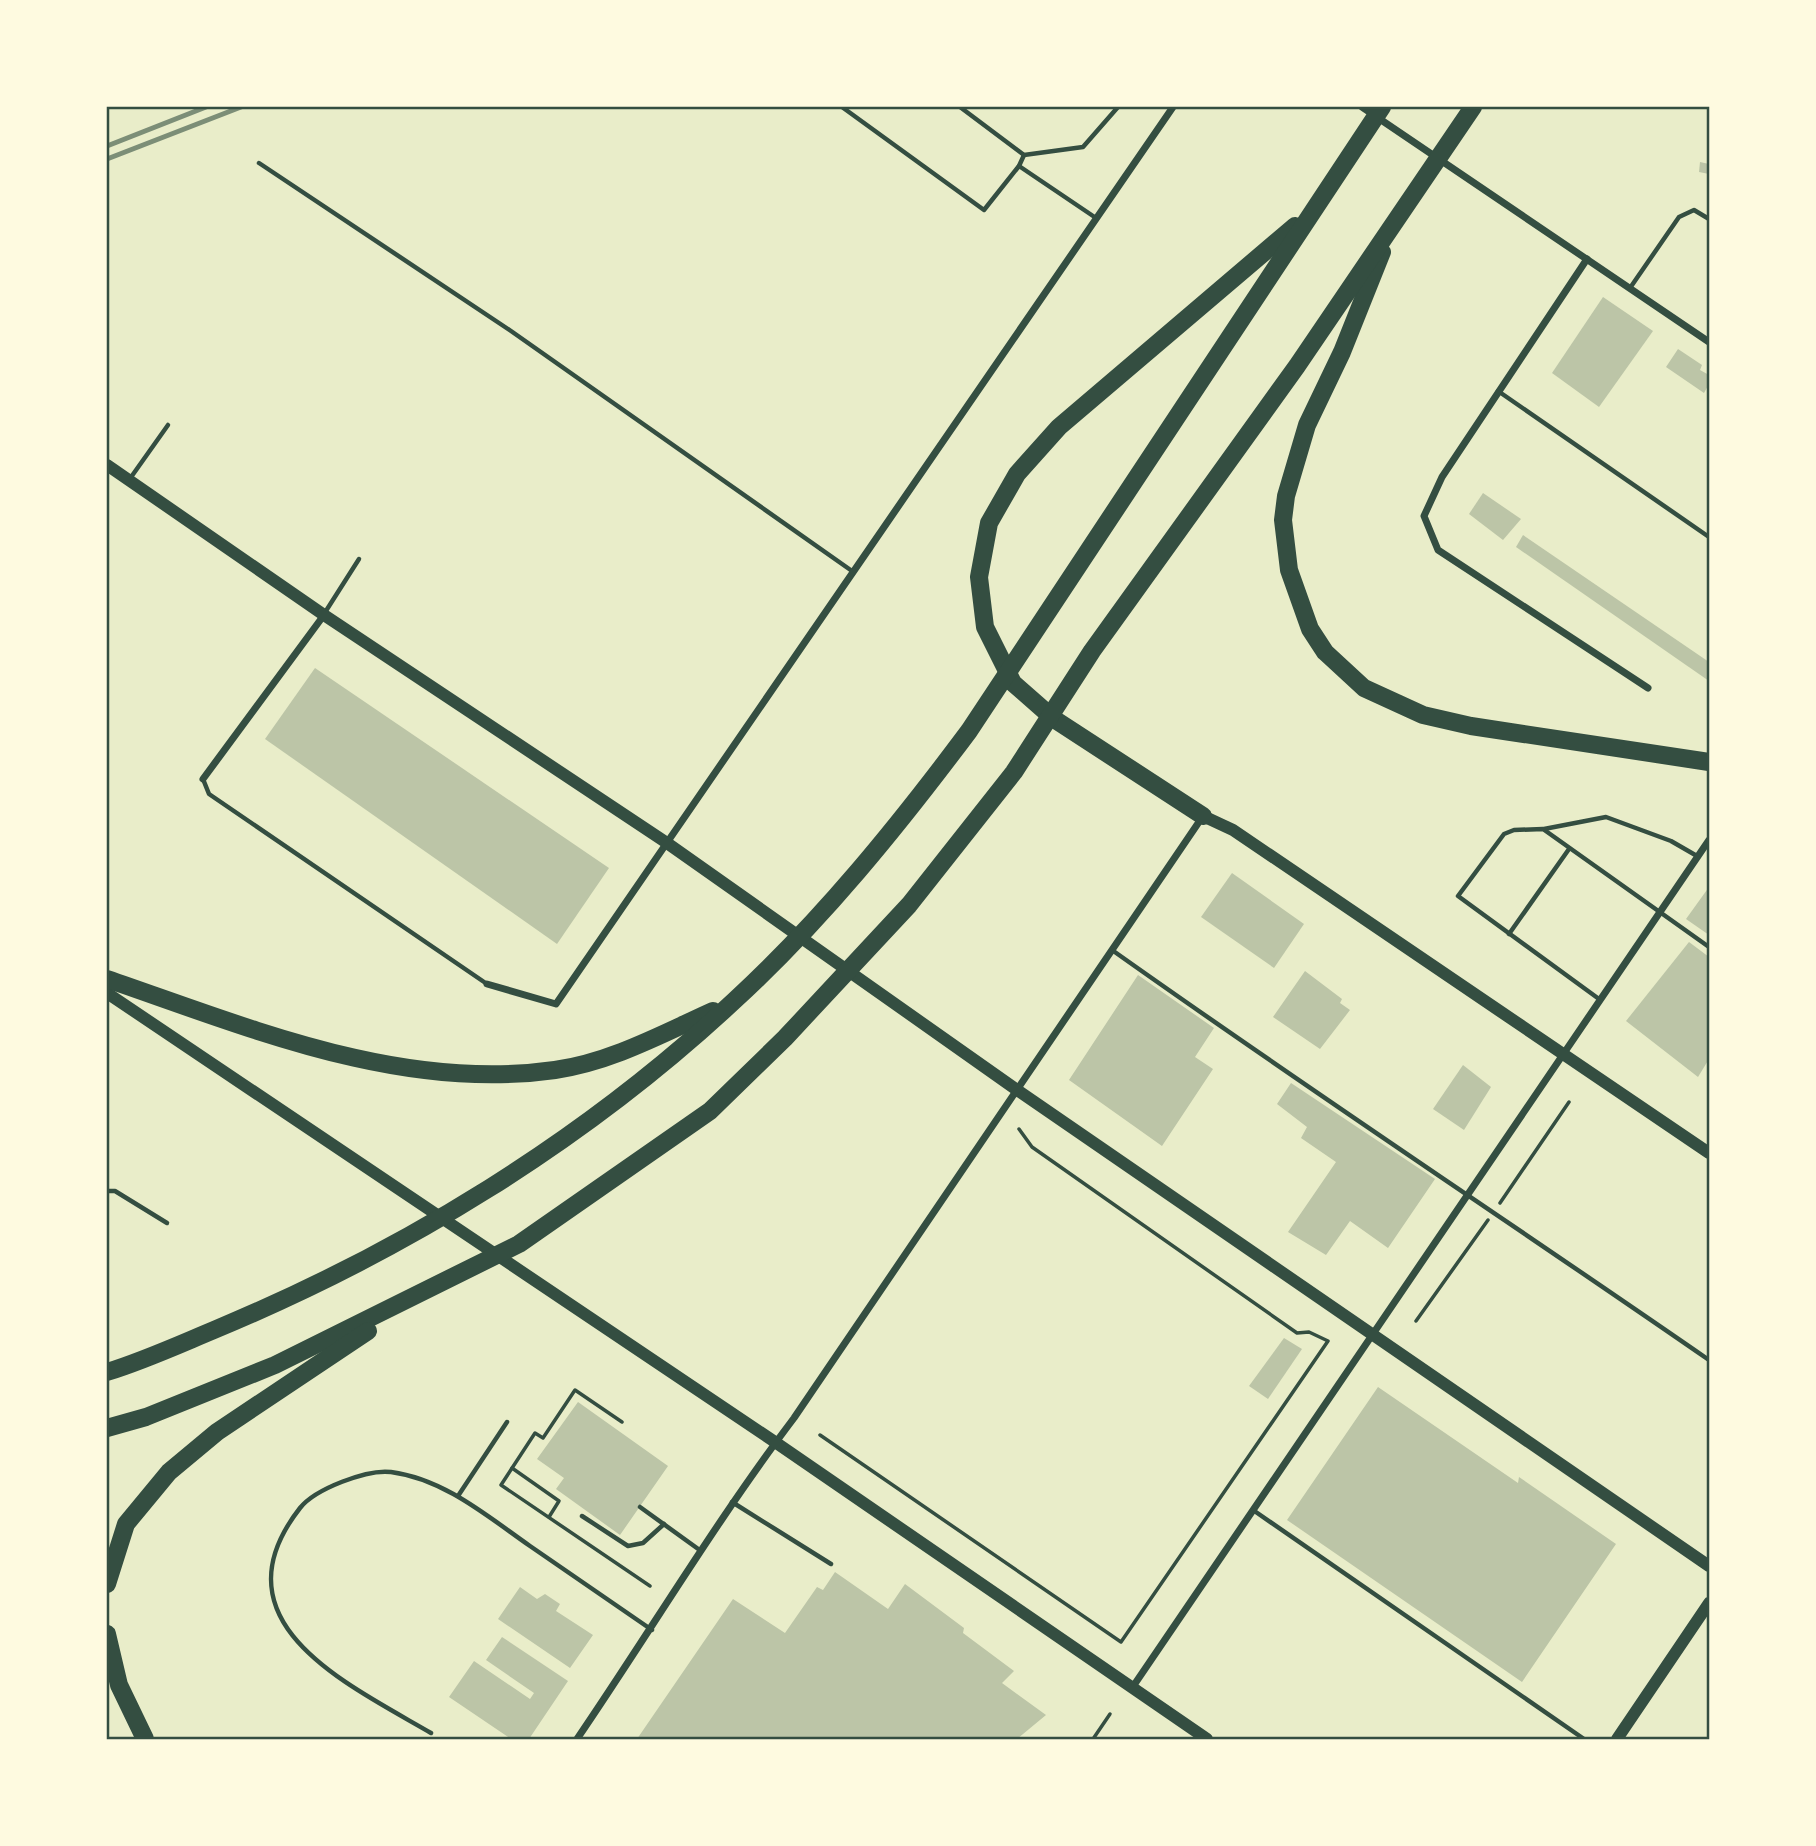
<svg xmlns="http://www.w3.org/2000/svg" width="1816" height="1846" viewBox="0 0 1816 1846" font-family="Raleway,sans-serif">
	<style>
		.building { fill: #bcc5a7 }
		.lines { fill: none; stroke-linecap: round; stroke-linejoin: round }
		.path { stroke: #344e41; stroke-width: 3.5 }
		.service { stroke: #344e41; stroke-width: 4.5 }
		.minor { stroke: #344e41; stroke-width: 7 }
		.tertiary { stroke: #344e41; stroke-width: 12 }
		.secondary { stroke: #344e41; stroke-width: 12 }
		.motorway { stroke: #344e41; stroke-width: 18 }
		.rail { stroke: #7c8e77; stroke-width: 5 }
		.neatline { fill: none; stroke: #344e41; stroke-width: 2.5 }
	</style>
	<rect width="100%" height="100%" fill="#e9edc9"/>
	<g class="building">
		<polygon points="1700,162 1709,164 1709,174 1699,172"/>
		<polygon points="1603,297 1653,331 1599,407 1552,373"/>
		<polygon points="1678,349 1702,365 1700,370 1709,375 1709,384 1704,393 1666,367"/>
		<polygon points="1483,493 1521,519 1503,540 1469,514"/>
		<polygon points="1523,535 1709,662 1709,681 1516,547"/>
		<polygon points="315,668 609,868 557,944 265,739"/>
		<polygon points="1232,873 1304,924 1274,968 1201,917"/>
		<polygon points="1709,887 1709,935 1686,919"/>
		<polygon points="1689,942 1709,957 1709,1059 1698,1077 1626,1021"/>
		<polygon points="1305,971 1342,999 1340,1003 1350,1010 1320,1049 1273,1017"/>
		<polygon points="1138,975 1214,1028 1195,1057 1213,1069 1162,1146 1069,1080"/>
		<polygon points="1463,1065 1491,1087 1464,1130 1433,1109"/>
		<polygon points="1291,1083 1435,1179 1388,1248 1350,1221 1326,1255 1288,1232 1336,1162 1301,1138 1307,1127 1277,1104"/>
		<polygon points="1284,1338 1302,1349 1268,1399 1249,1386"/>
		<polygon points="1378,1387 1518,1483 1519,1477 1616,1544 1522,1682 1287,1520"/>
		<polygon points="578,1402 668,1466 620,1535 556,1489 564,1478 537,1459"/>
		<polygon points="835,1572 888,1609 905,1584 964,1628 963,1633 1014,1671 1002,1683 1046,1715 1017,1739 637,1739 733,1599 785,1633 817,1587 823,1590"/>
		<polygon points="520,1587 537,1599 545,1594 560,1604 556,1611 593,1635 570,1668 498,1619"/>
		<polygon points="502,1637 568,1681 529,1739 511,1739 449,1697 474,1661 530,1699 534,1693 486,1660"/>
	</g>
	<g class="lines">
		<g class="path">
			<polyline points="1500,1203 1569,1102"/>
			<polyline points="1416,1321 1488,1220"/>
			<polyline points="622,1422 575,1390 543,1438 535,1433 501,1485 650,1586"/>
			<polyline points="820,1435 1121,1642 1328,1341 1309,1332 1297,1333 1032,1147 1019,1129"/>
			<polyline points="512,1468 559,1501 549,1517"/>
			<polyline points="1093,1739 1110,1714"/>
		</g>
		<g class="service">
			<polyline points="842,107 984,210 1019,166 1024,155"/>
			<polyline points="960,107 1024,155 1083,147 1118,107"/>
			<polyline points="259,163 511,331 852,571"/>
			<polyline points="1019,166 1096,218"/>
			<polyline points="1630,288 1679,217 1694,210 1709,219"/>
			<polyline points="1498,391 1709,537"/>
			<polyline points="129,480 168,425"/>
			<polyline points="324,614 359,559"/>
			<polyline points="203,779 209,794 487,984"/>
			<polyline points="1544,829 1606,817 1671,841 1697,856"/>
			<polyline points="1509,934 1569,849"/>
			<path d="M1112,950C1309,1090 1511,1223 1709,1360"/>
			<polyline points="1599,999 1458,896 1504,834 1514,830 1543,829 1709,947"/>
			<polyline points="107,1191 115,1191 167,1223"/>
			<polyline points="458,1496 507,1422"/>
			<polyline points="732,1502 831,1564"/>
			<polyline points="640,1507 701,1551"/>
			<polyline points="1253,1510 1584,1739"/>
			<polyline points="582,1516 628,1546 643,1543 664,1524"/>
			<path d="M431,1733C347,1684 211,1622 300,1508C315,1489 367,1469 391,1472C444,1479 487,1516 530,1546C570,1574 611,1602 652,1630"/>
		</g>
		<g class="minor">
			<polyline points="1362,107 1709,342"/>
			<polyline points="1587,259 1442,477 1424,516 1438,550 1648,688"/>
			<polyline points="203,779 324,615"/>
			<polyline points="487,984 556,1004 1173,107"/>
			<polyline points="1132,1688 1709,840"/>
			<path d="M577,1739C650,1632 716,1521 794,1418L1203,816"/>
		</g>
		<g class="tertiary">
			<polyline points="107,465 324,615 667,843 1017,1090 1709,1566"/>
			<polyline points="1203,816 1233,830 1709,1153"/>
			<polyline points="1617,1739 1709,1603"/>
		</g>
		<polyline class="secondary" points="107,993 775,1442 1207,1739"/>
		<g class="motorway">
			<polyline points="1382,252 1342,352 1307,425 1286,496 1283,520 1289,570 1310,629 1325,652 1364,688 1423,715 1471,726 1709,762"/>
			<polyline points="1203,816 1054,719 1013,683 985,627 979,577 989,523 1017,474 1059,427 1295,226"/>
			<path d="M107,979C250,1028 401,1092 555,1070C611,1062 662,1034 713,1011"/>
			<path d="M107,1372C143,1361 178,1345 214,1330C404,1251 584,1141 735,1000C822,920 898,826 969,731L1382,107"/>
			<polyline points="107,1428 146,1417 275,1365 519,1244 710,1111 785,1038 909,905 1014,772 1092,651 1297,366 1473,107"/>
			<polyline points="107,1584 126,1524 169,1472 217,1432 368,1331"/>
			<polyline points="107,1634 119,1685 145,1739"/>
		</g>
		<g class="rail">
			<polyline points="107,146 206,107"/>
			<polyline points="107,159 241,107"/>
		</g>
	</g>
	<rect width="1816" height="1846" fill="none" stroke="#fefae0" stroke-width="217"/>
	<rect x="108" y="108" width="1600" height="1630" class="neatline"/>
</svg>
